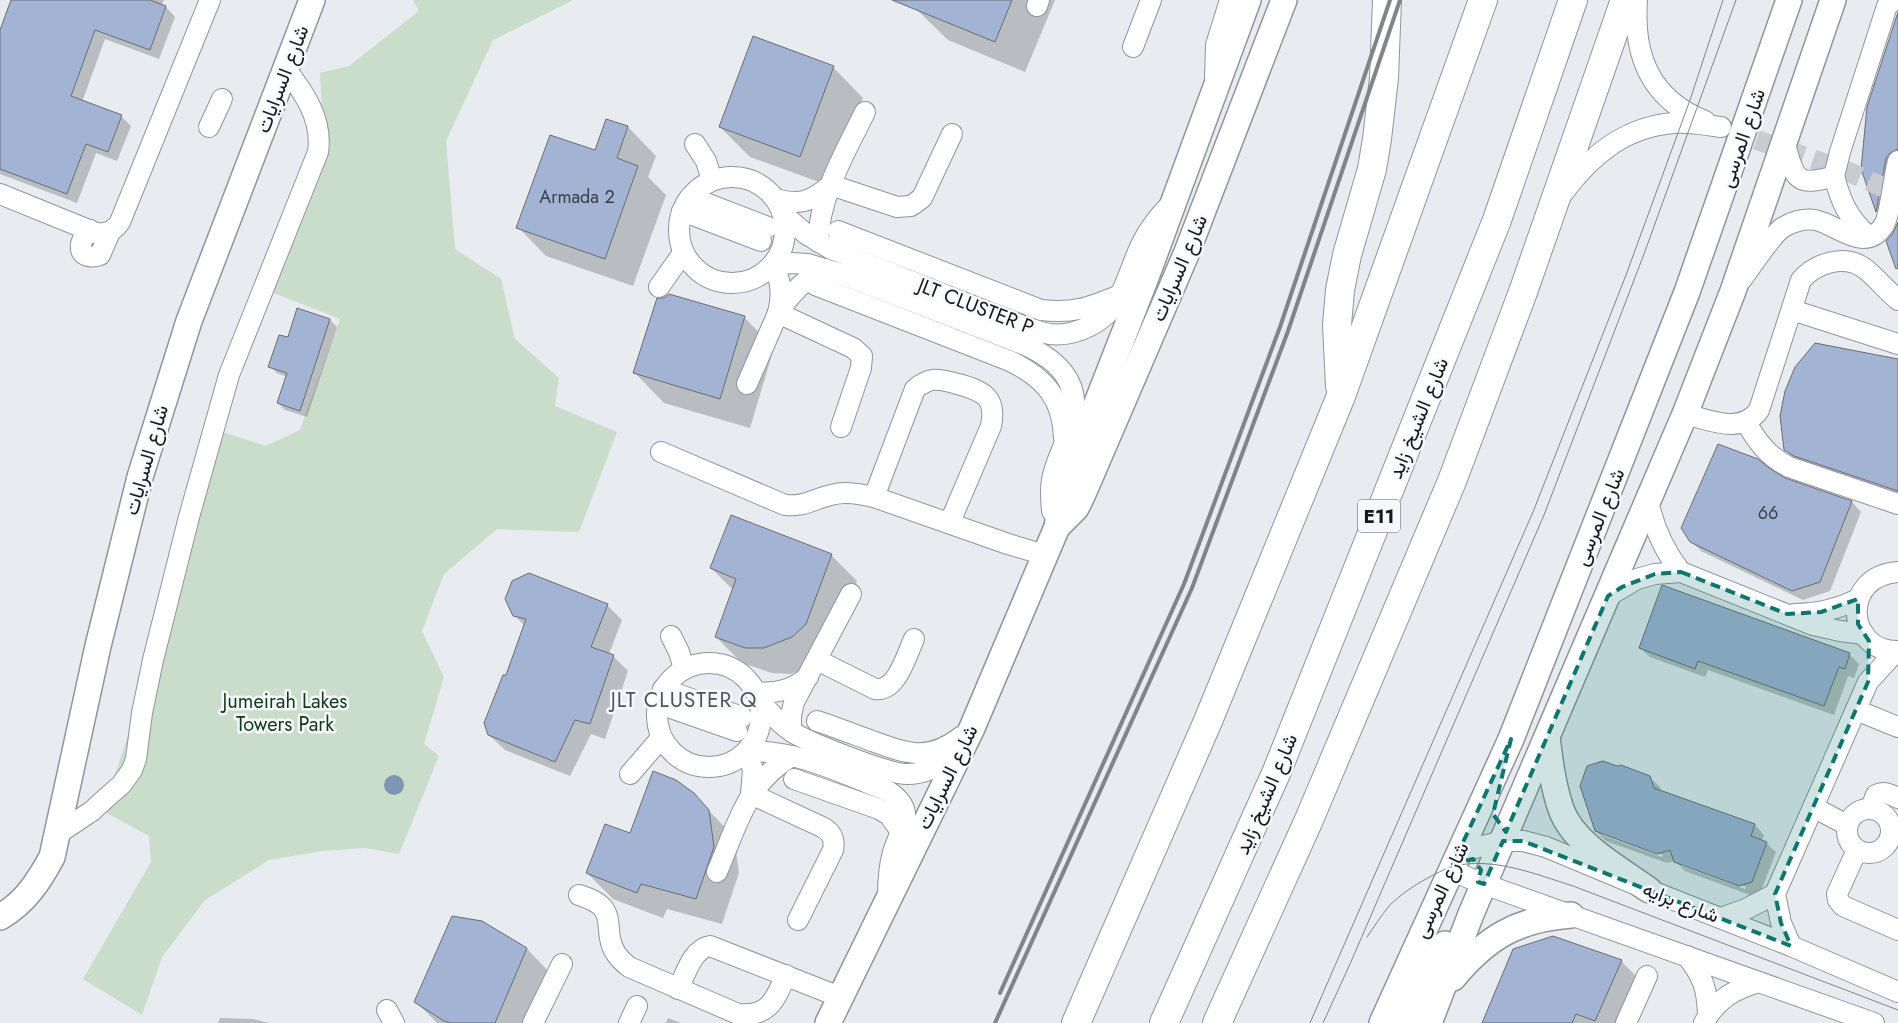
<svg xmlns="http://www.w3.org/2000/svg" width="1898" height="1023" viewBox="0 0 1898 1023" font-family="Jost,Vazirmatn,sans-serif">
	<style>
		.green { fill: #c9ddca }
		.water { fill: #7d97b2 }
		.shadow { fill: #0003; fill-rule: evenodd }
		.building { fill: #a2b3d3; stroke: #6a6d71 }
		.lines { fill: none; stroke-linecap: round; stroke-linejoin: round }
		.minor-tunnel { stroke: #c9cbd0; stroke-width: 20; stroke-dasharray: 20 10; stroke-linecap: butt }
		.minor-casing { stroke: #919499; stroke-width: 22 }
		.major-casing { stroke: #919499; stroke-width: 28 }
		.highway-casing { stroke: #919499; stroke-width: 30 }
		.minor { stroke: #fff; stroke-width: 20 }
		.major { stroke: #fff; stroke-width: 25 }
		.highway { stroke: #fff; stroke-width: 28 }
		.tram { stroke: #828487; stroke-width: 1 }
		.rail { stroke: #828487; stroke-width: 4 }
		.marked { fill: #0f766e; fill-opacity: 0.2; stroke: #0f766e; stroke-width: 4; stroke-dasharray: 10 6; stroke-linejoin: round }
		.labels { text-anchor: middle; stroke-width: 5; stroke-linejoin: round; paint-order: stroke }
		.number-label { font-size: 18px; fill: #3a3f48 }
		.shield { fill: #f6f8fe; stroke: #5a5b5e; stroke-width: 1 }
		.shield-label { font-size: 19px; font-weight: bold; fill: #17181a }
		.street-label { font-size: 20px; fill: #17181a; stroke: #f6f8fe }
		.park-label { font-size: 20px; fill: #0e3b16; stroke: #f6f8fe }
		.neighbourhood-label { font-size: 21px; letter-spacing: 1px; fill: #515357; stroke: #f6f8fe }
	</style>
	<rect width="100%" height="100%" fill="#e8ebf0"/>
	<polygon class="green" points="413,0 573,0 493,40 446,141 455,249 501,279 515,339 559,378 555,406 617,432 579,532 497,529 444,574 422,631 444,677 424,744 439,756 399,854 365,848 322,851 269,860 205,900 162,957 142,1015 83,979 151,862 149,836 103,811 152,663 216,430 266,446 300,430 340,319 261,288 323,132 320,73 349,66 419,11"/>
	<circle class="water" cx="394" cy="785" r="10"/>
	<g class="shadow">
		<polygon points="13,0 164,0 161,6 166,7 175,17 159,59 105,39 82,102 121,116 131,126 117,161 96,153 77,203 0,174 0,33"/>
		<polygon points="921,0 1055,0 1025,72 948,40 917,10"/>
		<polygon points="1898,15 1898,165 1886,220 1877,211 1863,169"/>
		<polygon points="833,67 863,98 830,186 750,157 720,127"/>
		<polygon points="607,120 628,127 656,156 648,177 666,195 633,286 546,256 518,227 595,152"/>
		<polygon points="298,310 330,320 337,327 307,417 285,410 278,403 287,377 277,373 270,366 289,339"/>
		<polygon points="744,317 774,348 750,428 664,403 634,372"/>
		<polygon points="1898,360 1898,497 1795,460 1785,449"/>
		<polygon points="1784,479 1852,502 1861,512 1830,591 1803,600 1701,551 1691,541"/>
		<polygon points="831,555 857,581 832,650 818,663 791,674 772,673 742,663 716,637 733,590 711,568"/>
		<polygon points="1662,587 1850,655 1859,664 1854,678 1848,676 1834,715 1708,670 1705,677 1650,657 1640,648"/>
		<polygon points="607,605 622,620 609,654 613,656 628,671 605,739 591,734 570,776 505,750 489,735 525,626 514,615"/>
		<path d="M1649,777L1660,787L1661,792L1755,825L1764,835L1762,841L1766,843L1776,852L1761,891L1750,895L1685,871L1675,861L1667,863L1606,841L1596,831ZM1602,832L1663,855L1662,857L1602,835ZM1681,863L1746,887L1745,889L1681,866Z"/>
		<polygon points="693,794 734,837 739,873 722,924 667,909 663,918 613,899 587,873 630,835"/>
		<polygon points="482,922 527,949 557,980 538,1023 437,1023 416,1002"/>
		<polygon points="1621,961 1640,980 1620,1023 1484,1023"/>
		<polygon points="220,1018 253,1019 269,1023 218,1023"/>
		<polygon points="668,1018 681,1023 666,1023"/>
	</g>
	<g class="building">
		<polygon points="11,0 150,0 166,6 150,50 95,30 71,96 122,115 108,152 86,144 67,194 0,169 0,30"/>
		<polygon points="892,0 1012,0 995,42"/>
		<polygon points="1898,12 1898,149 1890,153 1886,158 1876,212 1861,169 1867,107"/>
		<polygon points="753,36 834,66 800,157 719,127"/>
		<polygon points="606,119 628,126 617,158 638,166 605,259 516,228 550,135 595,150"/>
		<polygon points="1898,222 1898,268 1896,269 1886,241 1893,233"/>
		<polygon points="669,294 745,316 720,399 633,373 657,298 664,298"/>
		<polygon points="297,308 330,319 300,411 277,403 287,373 268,367 279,335 288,337"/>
		<polygon points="1815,343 1898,359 1898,491 1794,456 1784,450 1780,416 1785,391 1795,367"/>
		<polygon points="1718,444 1758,459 1769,468 1785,478 1852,501 1820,582 1792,591 1690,542 1681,528"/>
		<polygon points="731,515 832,554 806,624 792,637 764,648 745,648 715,637 736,579 710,568"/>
		<polygon points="529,573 608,604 591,647 614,655 590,724 575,720 555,762 488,735 484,723 503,675 506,675 526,619 513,616 505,599 512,581"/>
		<polygon points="1662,585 1850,653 1845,669 1839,667 1824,706 1698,661 1695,669 1639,648"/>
		<polygon points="1603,761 1617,766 1621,765 1650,776 1654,788 1755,824 1751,836 1767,842 1752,882 1739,886 1674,862 1670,850 1657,854 1595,831 1580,786 1587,766"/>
		<polygon points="653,771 676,780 694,793 709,810 714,847 696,899 641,884 637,893 586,873 605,824 630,833"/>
		<polygon points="452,916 482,921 527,948 495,1023 451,1023 444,1021 414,1002"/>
		<polygon points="1553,936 1622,960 1595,1021 1576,1014 1572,1023 1482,1023 1513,949"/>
	</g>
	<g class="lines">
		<polyline class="minor-tunnel" points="1728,130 1849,172 1898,194"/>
		<defs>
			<g id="minor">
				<path d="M1637,0C1633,56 1650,99 1705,121"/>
				<polyline points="1037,6 1039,0"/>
				<polyline points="1133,47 1151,0"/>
				<polyline points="1215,78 1216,45 1230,0"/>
				<polyline points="209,127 222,99"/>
				<polyline points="695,144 706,161 712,180"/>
				<path d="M1785,144C1794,178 1796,188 1834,176L1840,152L1887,6L1893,0"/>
				<path d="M1834,176C1841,202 1848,218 1868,236"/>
				<circle cx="732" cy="230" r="53"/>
				<polyline points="831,185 897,207 911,206 922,198 952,134"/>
				<path d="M1563,193C1591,155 1626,126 1675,123C1690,122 1706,125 1721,127"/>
				<path d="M0,194L96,233C107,234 114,231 120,222L210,0"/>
				<polyline points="690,197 768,227"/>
				<path d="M776,199C801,206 812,201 831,185"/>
				<polyline points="682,211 761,241"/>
				<path d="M784,215L806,234L831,249L1028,328C1035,330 1043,333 1050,334C1076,337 1106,322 1118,299C1128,281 1133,261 1142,243C1149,229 1158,217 1169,206"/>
				<path d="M90,230C86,235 81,240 81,245C79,257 92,258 100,255L110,232"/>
				<path d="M838,231L1041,310C1074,314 1090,307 1120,295"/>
				<path d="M818,242C819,196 845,153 865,112"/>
				<path d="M1742,279C1750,268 1773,234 1782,228C1791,222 1804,218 1815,220C1837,224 1865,255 1884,225C1890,215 1894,175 1898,161"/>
				<path d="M815,285L1010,361C1045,378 1063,399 1064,438"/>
				<polyline points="659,287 683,253"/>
				<polyline points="1792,310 1898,344"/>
				<path d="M778,313C782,295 782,282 773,265L791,263L808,264L841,274L1025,345C1060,361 1083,385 1071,426C1066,444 1055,461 1052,480C1050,490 1051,500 1052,511"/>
				<polyline points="778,313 853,348 862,356 861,368 841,427"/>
				<path d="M747,384L778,313C790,294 804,279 825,269"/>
				<path d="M1685,414C1710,420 1741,435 1759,410L1801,280C1816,263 1844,254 1864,268C1876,277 1886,290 1898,300"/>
				<path d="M1746,422C1757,442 1769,457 1789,467L1898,504"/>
				<path d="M661,452L785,505C805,507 813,499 831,495C845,491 860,494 874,497L1008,544L1045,555"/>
				<path d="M874,497L915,389C931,376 939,379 958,384C983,391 997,397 991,426L950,522"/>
				<path d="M1648,501C1654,528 1664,551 1681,572"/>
				<path d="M1898,572C1840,576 1846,652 1898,651"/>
				<polyline points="1608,596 1637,579 1655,574 1681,572 1813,625 1840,631 1864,634"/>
				<path d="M1794,614C1817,614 1838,609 1858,599"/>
				<polyline points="671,636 679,652 684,669"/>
				<path d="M817,660L875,689C897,692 906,656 914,639"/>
				<circle cx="709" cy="715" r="52"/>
				<polyline points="663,689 742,717"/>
				<path d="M756,692C776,694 792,690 808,677"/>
				<path d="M759,700C769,712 779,723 792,732C810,743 887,774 907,774C928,774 946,763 961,750"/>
				<polyline points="657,703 737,731"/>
				<polyline points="1856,710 1898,727"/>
				<path d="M817,721C835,727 853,734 872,741C908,754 929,762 962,736"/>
				<polyline points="791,731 791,716 794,702 851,594"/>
				<polyline points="630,774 661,738"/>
				<polyline points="794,779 879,809 889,815 901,832"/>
				<path d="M751,794L753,770L747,751C797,750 842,773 888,791C918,811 901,827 893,852C889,867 888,881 888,895"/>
				<path d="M751,794L822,827C832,832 835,839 833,850L798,920"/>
				<polyline points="1813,807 1847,825"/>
				<path d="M1871,808L1876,795C1884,791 1890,794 1898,798"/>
				<circle cx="1869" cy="831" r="22"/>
				<path d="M59,833L92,811L106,798L121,785L132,770L136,759L142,713L153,660L189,517L229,375L318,152C323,120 304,92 285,68"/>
				<polyline points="1857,850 1837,894 1838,900 1843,906 1898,930"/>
				<polyline points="1459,852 1503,841 1523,841 1546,847 1649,890 1791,946 1898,992"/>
				<polyline points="1451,870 1478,882 1874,1023"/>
				<path d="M717,872C737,826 746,783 792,756"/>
				<path d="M579,895C588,898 597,901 603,908C610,917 608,928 610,938C612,951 619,959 629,967L738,1014C769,1017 775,1000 786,975"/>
				<polyline points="1721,918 1746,909 1775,894"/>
				<polyline points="1791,946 1781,923 1775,894 1868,682 1896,651"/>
				<path d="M1687,956C1703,977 1707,988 1708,1014"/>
				<path d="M678,989C686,974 692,949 710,946L840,997"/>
				<polyline points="387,1010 394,1023"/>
				<polyline points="533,1023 562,964"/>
				<polyline points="629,1023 637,1006"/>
				<polyline points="1626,1023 1647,976"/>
				<path d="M1704,1023C1715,1000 1735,989 1759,982"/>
			</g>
			<g id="major">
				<polyline points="1057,527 1076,508 1082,496 1187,252 1284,0"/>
				<path d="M1547,737C1550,761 1553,786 1561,809C1573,844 1620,869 1649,890"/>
				<path d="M0,917C25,903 39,881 52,857L98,646L140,477L189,321L312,0"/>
				<path d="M1453,978C1487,937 1518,919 1571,915"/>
				<polyline points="828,1023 972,728 1057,527 1064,487 1145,280 1248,0"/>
				<polyline points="1382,1023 1511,739 1687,292 1789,0"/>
				<polyline points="1408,1023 1445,944"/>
				<polyline points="1429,1023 1471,914 1685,414 1733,291 1833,0"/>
			</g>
			<g id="highway">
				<polyline points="1340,386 1337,325 1340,290 1347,255 1372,169 1377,139 1384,78 1387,0"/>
				<polyline points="1076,1023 1208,721 1341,396 1483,0"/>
				<polyline points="1164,1023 1277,771 1497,220 1573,0"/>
				<polyline points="1217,1023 1308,822 1452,481 1523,292 1625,0"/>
			</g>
		</defs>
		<use href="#minor" class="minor-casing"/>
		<use href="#major" class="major-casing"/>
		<use href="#highway" class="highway-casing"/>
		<use href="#minor" class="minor"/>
		<use href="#major" class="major"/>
		<use href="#highway" class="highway"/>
		<g class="tram">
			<path d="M1367,937C1374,927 1381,916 1389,906C1400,895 1413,886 1426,879C1435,874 1444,869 1454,866C1494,857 1535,874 1573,886L1898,1010"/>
			<polyline points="1310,1023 1533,512 1626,275 1690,100 1723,0"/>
			<polyline points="1323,1023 1350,964 1544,515 1644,254 1736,0"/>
		</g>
		<g class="rail">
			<polyline points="1000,993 1184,584 1280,327 1390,0"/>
			<polyline points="995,1023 1192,588 1288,331 1400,0"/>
		</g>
	</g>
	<path class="marked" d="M1681,572L1787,614L1821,612L1858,599V624L1869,641L1868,682L1775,894L1781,923L1791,946L1523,841H1503L1484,884L1478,882L1481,870L1473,859L1453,864L1511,739L1493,814L1506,832L1608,596L1622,587L1655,574Z"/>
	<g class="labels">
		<g class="number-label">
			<text x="577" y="203">Armada 2</text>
			<text x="1768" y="519">66</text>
		</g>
		<rect class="shield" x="1358" y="499.5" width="42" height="33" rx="4"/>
		<g class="shield-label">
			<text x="1379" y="523">E11</text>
		</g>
		<g class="street-label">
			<text transform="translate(282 79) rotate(-69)" y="7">شارع السرايات</text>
			<text transform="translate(1742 138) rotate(-71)" y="7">شارع المرسى</text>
			<text transform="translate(1179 268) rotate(-67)" y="7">شارع السرايات</text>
			<text transform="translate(976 306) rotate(21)" y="7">JLT CLUSTER P</text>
			<text transform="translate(1418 418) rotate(-68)" y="7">شارع الشيخ زايد</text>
			<text transform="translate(146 460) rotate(-74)" y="7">شارع السرايات</text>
			<text transform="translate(1599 517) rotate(-68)" y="7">شارع المرسى</text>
			<text transform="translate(947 777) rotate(-64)" y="7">شارع السرايات</text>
			<text transform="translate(1266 794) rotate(-67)" y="7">شارع الشيخ زايد</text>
			<text transform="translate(1441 890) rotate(-65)" y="7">شارع المرسى</text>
			<text transform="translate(1681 902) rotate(21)" y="7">شارع برايه</text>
		</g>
		<g class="park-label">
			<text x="285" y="708">Jumeirah Lakes<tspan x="285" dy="23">Towers Park</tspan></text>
		</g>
		<g class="neighbourhood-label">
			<text x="684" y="707">JLT CLUSTER Q</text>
		</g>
	</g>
</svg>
